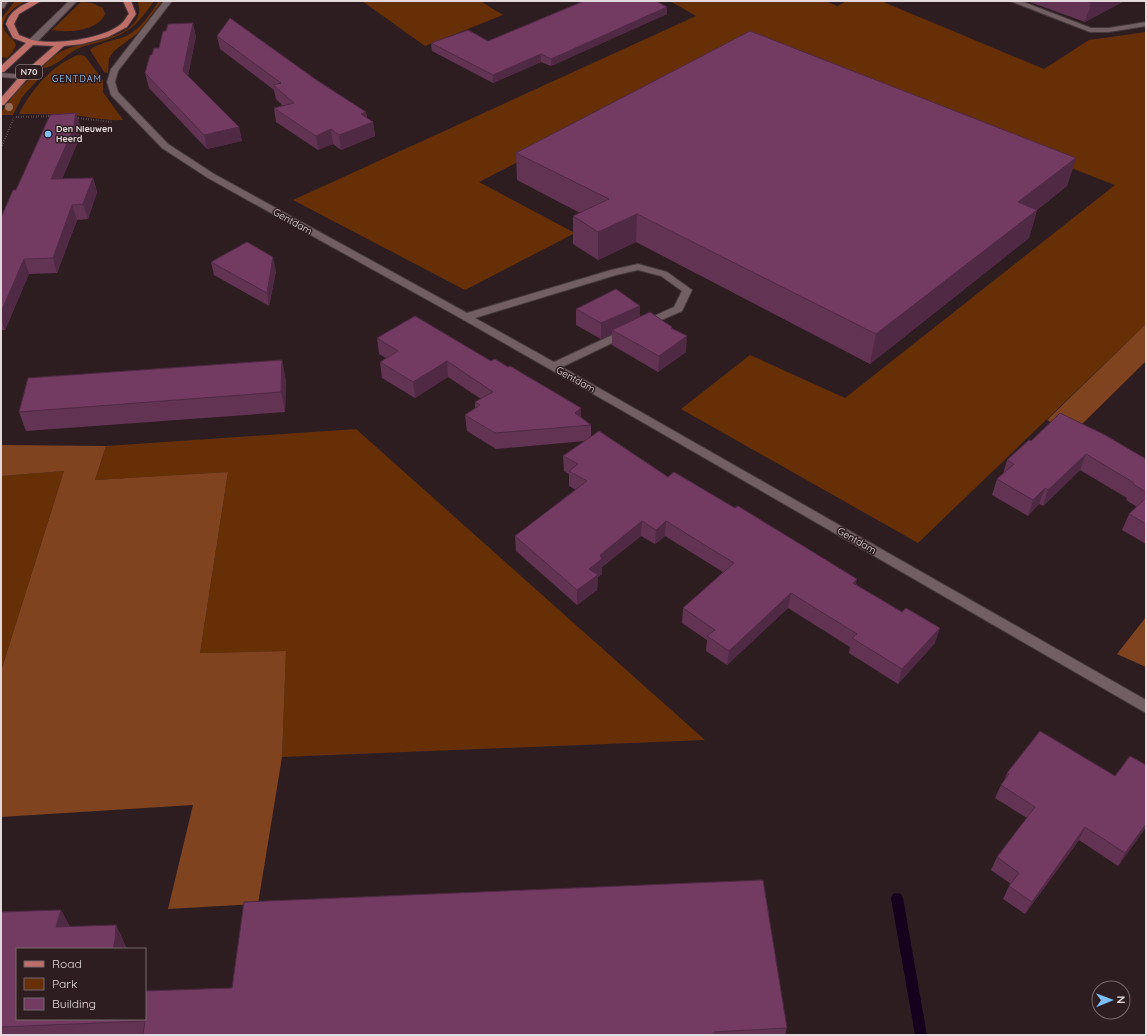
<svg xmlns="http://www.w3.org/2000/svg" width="1147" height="1036" viewBox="0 0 1147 1036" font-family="Quicksand,sans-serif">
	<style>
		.green { fill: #662f06 }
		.forest { fill: #7f441f }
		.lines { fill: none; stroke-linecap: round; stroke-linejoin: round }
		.stream { fill: #15001d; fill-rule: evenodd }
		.minor-casing { stroke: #46393d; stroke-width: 2 }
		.major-casing { stroke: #46393d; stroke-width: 2 }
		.path { stroke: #837679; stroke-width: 2; stroke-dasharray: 0.5 2; stroke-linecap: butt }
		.minor { fill: #725f63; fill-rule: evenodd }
		.major { fill: #c06e68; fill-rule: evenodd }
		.tree { fill: #9a6c58 }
		.wall { fill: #633354 }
		.shaded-wall { fill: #502945 }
		.building { fill: #733b62; stroke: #502945 }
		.poi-dot { fill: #7bbef8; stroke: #2d1d21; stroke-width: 1.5 }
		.labels { text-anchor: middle; stroke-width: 3; stroke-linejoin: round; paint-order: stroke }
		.shield { fill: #2d1d21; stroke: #aca0a2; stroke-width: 1 }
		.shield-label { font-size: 9px; font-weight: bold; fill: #e3d8da }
		.far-neighbourhood-label { font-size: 9px; letter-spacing: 1px; fill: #9ccdf8; stroke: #2d1d21 }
		.far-poi-label { font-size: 9px; font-weight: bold; fill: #e3d8da; stroke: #2d1d21; text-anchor: start }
		.street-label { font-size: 10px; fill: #e3d8da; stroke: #2d1d21 }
	</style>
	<rect width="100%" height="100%" fill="#2d1d21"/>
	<g class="green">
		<path d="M15,1H26C15,7 5,13 3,26C7,42 27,39 7,58L1,57V19Z"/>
		<path d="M138,1H154C139,23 129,34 103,41C95,44 86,45 79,48C66,54 56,68 41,68C50,59 57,52 69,48C88,41 133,39 139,13C140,9 138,5 138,1Z"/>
		<path d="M159,1H162L138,33L114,51L109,58L108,73L104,72L90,50C97,43 118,40 128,35C142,27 150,14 159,1Z"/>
		<polygon points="362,1 480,1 503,15 425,46"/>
		<polygon points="670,1 825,1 837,6 847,1 881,1 1044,69 1089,40 1146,32 1146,324 918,543 681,409 750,355 845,398 1115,185 965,127 755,40 479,182 575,233 465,290 293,200 696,16"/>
		<path d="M81,2L92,3L103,8L105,14C98,31 68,33 52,30Z"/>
		<path d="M78,55L85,56L103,81V92L123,120C106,121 90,117 73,115C55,114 37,114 19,114C31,90 52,65 78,55Z"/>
		<polygon points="38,71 44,73 22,97 13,115 1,115 1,112 16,92"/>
		<polygon points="356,429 705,740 282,757 286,651 200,653 228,472 95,480 106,446"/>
		<polygon points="64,471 1,671 1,476"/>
	</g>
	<g class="forest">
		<polygon points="1146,324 1146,361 1073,433 1047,420"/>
		<polygon points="1,445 106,446 95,480 228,472 200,653 286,651 282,757 258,904 168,909 193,805 1,817 1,671 64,471 1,476"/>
		<polygon points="1146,617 1146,667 1117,654"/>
	</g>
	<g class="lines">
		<polygon class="stream" points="897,893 901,894 903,898 927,1035 915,1035 891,898 893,894"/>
		<defs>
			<g id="minor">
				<polygon points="1,1 8,1 4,8 1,8"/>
				<polygon points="69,1 77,1 35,44 29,44 29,40"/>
				<polygon points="164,1 172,1 118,71 115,82 118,92 168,144 214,174 467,313 611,270 638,264 667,272 692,290 682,311 643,328 638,325 639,323 674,307 682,291 661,276 638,270 616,275 475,318 554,362 623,330 631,330 632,332 631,334 562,367 1146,700 1146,713 637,419 462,319 208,178 162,148 111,95 107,82 111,69"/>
				<polygon points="1010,1 1021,1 1091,28 1109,28 1146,22 1146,26 1109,32 1090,32"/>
				<polygon points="1,73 24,75 28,77 24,79 1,77"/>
			</g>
			<path id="major" d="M31,1H41L19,14L14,24L19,35C25,37 31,40 37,41C59,44 103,39 121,24C124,22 126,17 129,14L123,1H131L136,14L127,27L108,37L82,44L64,46L27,79L4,105H1V98L21,75L54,46L33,45L4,72H1V66L26,43L13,38L6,24C9,12 20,6 31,1Z"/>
		</defs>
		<use href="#minor" class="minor-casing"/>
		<use href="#major" class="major-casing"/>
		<g class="path">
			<polyline points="16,117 51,116"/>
			<polyline points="76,118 113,122"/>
			<polyline points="1,148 14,118"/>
		</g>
		<use href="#minor" class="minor"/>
		<use href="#major" class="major"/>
	</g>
	<circle class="tree" cx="9" cy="107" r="4"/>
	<g class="wall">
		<polygon points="1027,1 1124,1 1085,22"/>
		<polygon points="667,14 551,66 541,62 493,83 432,51 431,43 488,41"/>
		<polygon points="196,36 188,76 239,127 242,141 207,149 149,88 145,73 152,55 159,48"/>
		<polygon points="217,36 318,81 366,112 367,118 373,122 375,136 341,150 333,144 318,150 276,122 274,108 283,106 276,99 274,90 220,49"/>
		<polygon points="76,113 80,126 77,144 62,179 93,178 97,192 88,219 77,220 57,273 29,274 5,330 1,330 1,218 16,190"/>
		<polygon points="516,153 1076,158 1067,186 1037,210 1029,238 870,364 636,242 598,260 573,244 573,216 580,213 517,180"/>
		<polygon points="211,262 276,271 269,306 214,275"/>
		<polygon points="576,309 640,317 672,327 672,329 686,352 658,372 612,345 612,334 601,339 576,325"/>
		<polygon points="377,338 491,361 581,408 581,417 591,425 591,437 668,477 856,584 935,643 898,684 849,653 850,647 788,608 727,665 706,651 707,640 682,623 683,608 723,572 665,536 655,544 641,536 602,567 602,574 598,577 597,590 577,605 516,551 515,536 576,490 569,486 569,474 564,471 563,456 585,441 496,449 467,431 465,415 475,408 475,402 481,399 448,377 415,398 382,378 380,362 386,358 379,354"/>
		<polygon points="286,380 285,412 26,431 19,412"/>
		<polygon points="1031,441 1146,459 1146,544 1122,530 1129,514 1137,507 1126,500 1127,498 1080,470 1043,506 1039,504 1028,516 992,495 997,479 1003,474 1007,460"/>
		<polygon points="1146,765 1146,827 1118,866 1079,840 1025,914 1003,899 1009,886 1011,884 991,870 997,857 1027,818 995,798 1001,785 1005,779 1007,773 1115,776"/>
		<polygon points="61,910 70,927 116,925 127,949 17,949 17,1019 787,1028 785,1035 1,1035 1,912"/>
	</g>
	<g class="shaded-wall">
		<polygon points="1094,1 1124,1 1085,22 1091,3"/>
		<polygon points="667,7 667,14 551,66 551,59"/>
		<polygon points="193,23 196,36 186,85 183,71"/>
		<polygon points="541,54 541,62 493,83 493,75"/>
		<polygon points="366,112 368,124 373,122 375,136 341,150 339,135 361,114"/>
		<polygon points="76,113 80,126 77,144 55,194 51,179"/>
		<polygon points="239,127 242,141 207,149 204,135"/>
		<polygon points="331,129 333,144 318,150 316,136"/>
		<polygon points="1076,158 1067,186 1011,230 1018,202"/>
		<polygon points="93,178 97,192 88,219 83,204"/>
		<polygon points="72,205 77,220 57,273 53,258"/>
		<polygon points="1037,210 1029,238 870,364 876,334"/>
		<polygon points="637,214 636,242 598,260 598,232"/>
		<polygon points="273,257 276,271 269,306 267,293"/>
		<polygon points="24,259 29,274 5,330 1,319 1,312"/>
		<polygon points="640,306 640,321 612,330 612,334 601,339 601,323"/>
		<polygon points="687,336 686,352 658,372 659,356"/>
		<polygon points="282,360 286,380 285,412 281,392"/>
		<polygon points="447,361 448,377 415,398 413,382"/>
		<polygon points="581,408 581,424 575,413"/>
		<polygon points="1086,454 1080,470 1043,506 1048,490"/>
		<polygon points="1045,488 1039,504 1028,516 1033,500"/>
		<polygon points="642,521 641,536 602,567 602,574 598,577 597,590 577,605 577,590 589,569 600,555"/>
		<polygon points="666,521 665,536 655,544 656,530"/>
		<polygon points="857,579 854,594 853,583"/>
		<polygon points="791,593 788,608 727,665 729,651"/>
		<polygon points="940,628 935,643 898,684 902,669"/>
		<polygon points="1146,824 1146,827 1118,866 1125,853"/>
		<polygon points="1085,827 1079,840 1025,914 1032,902"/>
		<polygon points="61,910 75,937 56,927"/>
		<polygon points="116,925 127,949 113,949"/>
	</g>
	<g class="building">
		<polygon points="584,1 656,1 667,7 551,59 541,54 493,75 431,43 468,30 488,41"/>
		<polygon points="1086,1 1094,1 1091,3"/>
		<polygon points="230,18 318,81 366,112 361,114 373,122 339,135 331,129 316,136 274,108 294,103 273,85 281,83 217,36"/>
		<polygon points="193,23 183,71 239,127 204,135 145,73 150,55 152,55 154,48 159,48 163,31 166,31 168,24"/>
		<polygon points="750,31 1076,158 1018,202 1037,210 876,334 637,214 598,232 573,216 609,199 516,153"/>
		<polygon points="76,113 73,130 51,179 93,178 83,204 72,205 53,258 24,259 1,312 1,218 13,190 16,190 50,115"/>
		<polygon points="247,242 273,257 267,293 211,262"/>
		<polygon points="616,289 640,306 601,323 576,309"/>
		<polygon points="650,312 672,327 671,328 687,336 659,356 612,330"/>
		<polygon points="415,316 491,361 495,359 508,367 510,366 581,408 575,413 591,425 495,433 465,415 480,405 475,402 493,392 447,361 413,382 380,362 398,351 377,338"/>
		<polygon points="282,360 281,392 19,412 28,378"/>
		<polygon points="1060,413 1105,435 1146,459 1146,492 1133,484 1134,483 1086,454 1048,490 1045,488 1033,500 997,479 1014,464 1007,460 1029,440 1031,441"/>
		<polygon points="599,431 668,477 674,472 735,508 738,506 857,579 853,583 902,612 906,608 940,628 902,669 852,638 857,634 791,593 729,651 707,636 715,630 683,608 734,563 666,521 656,530 642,521 600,555 602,559 589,569 598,575 577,590 515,536 587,481 569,471 578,464 563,456"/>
		<polygon points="1146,498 1146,524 1129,514"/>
		<polygon points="1040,731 1115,776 1130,756 1146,765 1146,824 1125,853 1085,827 1032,902 1009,886 1019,873 997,857 1035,807 1001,785 1009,774 1007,773"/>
		<polygon points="763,880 787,1028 714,1032 714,1035 143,1035 145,1021 1,1027 1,912 61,910 56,927 116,925 115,940 113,949 17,949 17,1019 145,1019 145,991 232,988 244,902"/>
	</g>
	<circle class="poi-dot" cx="48" cy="134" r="4"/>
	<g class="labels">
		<rect class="shield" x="16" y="65" width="26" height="14" rx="3"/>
		<g class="shield-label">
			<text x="29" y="75">N70</text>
		</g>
		<g class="far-neighbourhood-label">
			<text x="77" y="82">GENTDAM</text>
		</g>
		<g class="far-poi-label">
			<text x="56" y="132">Den Nieuwen<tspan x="56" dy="10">Heerd</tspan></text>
		</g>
		<g class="street-label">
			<text transform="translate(293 221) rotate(29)" y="4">Gentdam</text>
			<text transform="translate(576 379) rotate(29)" y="4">Gentdam</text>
			<text transform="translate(857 540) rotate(30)" y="4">Gentdam</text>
		</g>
	</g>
	<rect width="1147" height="1036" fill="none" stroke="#e3d8da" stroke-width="4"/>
	<rect x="16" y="948" width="130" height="72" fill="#2d1d21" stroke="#76686b"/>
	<rect x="24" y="961" width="20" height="6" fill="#c06e68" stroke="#76686b"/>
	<text x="52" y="968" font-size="12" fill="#e3d8da">Road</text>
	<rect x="24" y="978" width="20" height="12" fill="#662f06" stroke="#76686b"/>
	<text x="52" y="988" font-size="12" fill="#e3d8da">Park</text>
	<rect x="24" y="998" width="20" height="12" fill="#733b62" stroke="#76686b"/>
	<text x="52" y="1008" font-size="12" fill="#e3d8da">Building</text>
	<g transform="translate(1111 1000) rotate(89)"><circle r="19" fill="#2d1d21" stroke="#76686b"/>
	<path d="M0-3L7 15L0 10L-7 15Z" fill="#7bbef8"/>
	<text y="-6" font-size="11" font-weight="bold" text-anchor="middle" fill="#e3d8da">N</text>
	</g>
</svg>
